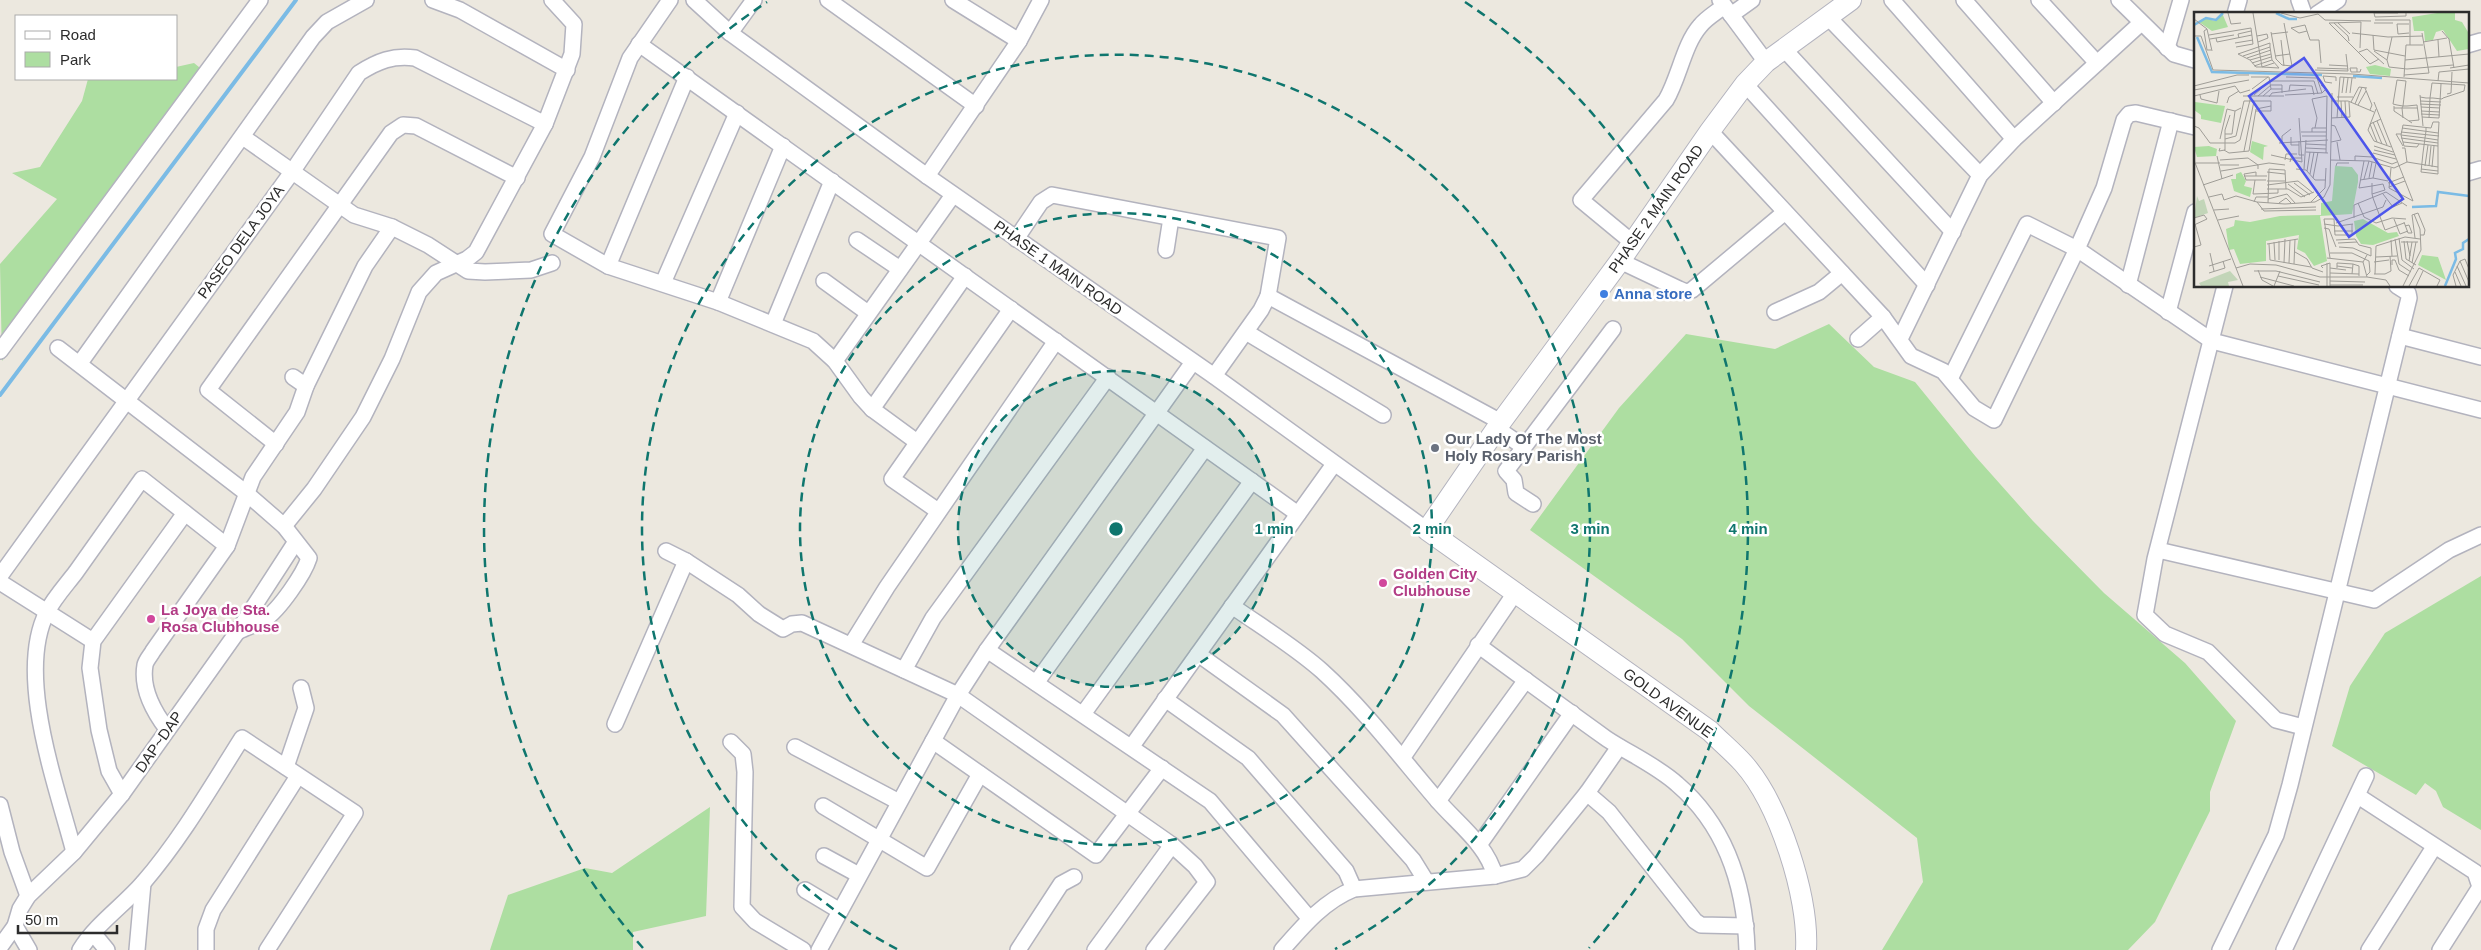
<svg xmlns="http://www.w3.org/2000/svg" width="2481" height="950" viewBox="0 0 2481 950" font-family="Arial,sans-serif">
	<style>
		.green { fill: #addea1 }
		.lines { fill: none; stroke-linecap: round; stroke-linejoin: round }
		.stream { stroke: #7bbbe5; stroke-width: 4 }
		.street-casing { stroke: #b3b3be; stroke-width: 18 }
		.secondary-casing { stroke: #b3b3be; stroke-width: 22 }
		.street { stroke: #fff; stroke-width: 15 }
		.secondary { stroke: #fff; stroke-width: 20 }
		.ring { fill: none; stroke: #0f766e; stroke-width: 2.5; stroke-dasharray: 9 6 }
		.shop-dot { fill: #3f7fe0; stroke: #fff; stroke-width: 2 }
		.worship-dot { fill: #6b7280; stroke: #fff; stroke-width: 2 }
		.hotel-dot { fill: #d1479c; stroke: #fff; stroke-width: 2 }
		.labels { text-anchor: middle; stroke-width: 5; stroke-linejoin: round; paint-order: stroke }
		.street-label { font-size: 15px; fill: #2c2c2c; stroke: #fff }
		.shop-label { font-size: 15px; font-weight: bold; fill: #366cbe; stroke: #fff; text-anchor: start }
		.worship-label { font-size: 15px; font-weight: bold; fill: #5b616d; stroke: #fff; text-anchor: start }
		.hotel-label { font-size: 15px; font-weight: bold; fill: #b23c85; stroke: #fff; text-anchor: start }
		.inset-river { fill: none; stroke: #7bbbe5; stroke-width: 2.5 }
		.inset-road { fill: none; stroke: #9f9d97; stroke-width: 1 }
		.view { fill: #4d56eb; fill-opacity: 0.15; stroke: #4d56eb; stroke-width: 2.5 }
		.inset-edge { fill: none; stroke: #2c2c2c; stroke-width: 2.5 }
		.centre { fill: #0f766e; stroke: #fff; stroke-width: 2.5 }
		.ring-label { font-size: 15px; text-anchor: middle; font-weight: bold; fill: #0f766e; stroke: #fff; stroke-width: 5; stroke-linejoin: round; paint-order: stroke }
	</style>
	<rect width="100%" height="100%" fill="#ece8df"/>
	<g class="green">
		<polygon points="194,63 205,72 2,361 0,264 57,199 12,173 40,167 82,101 88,79 176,79 176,67"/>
		<polygon points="1829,324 1874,367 1915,382 1976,457 2033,521 2104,593 2185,663 2236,721 2210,792 2210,811 2155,922 2128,950 1882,950 1923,882 1917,838 1749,706 1682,639 1530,530 1619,408 1686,334 1775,349"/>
		<polygon points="2481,576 2481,830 2443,807 2436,791 2425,783 2416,795 2332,746 2350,686 2385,633"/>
		<polygon points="710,807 706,916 633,932 633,950 490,950 508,895 585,868 612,873"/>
	</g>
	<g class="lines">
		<polyline class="stream" points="0,395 296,0"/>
		<defs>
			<g id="street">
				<polyline points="433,0 460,10 567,70"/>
				<polyline points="670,0 630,58 592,157 552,234 608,266 718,302 813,341 835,361 861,397 872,409 917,442"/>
				<polyline points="694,0 730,33 927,176 1214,376 1427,530"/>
				<polyline points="828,0 976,106"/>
				<polyline points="953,0 1019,41"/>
				<polyline points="1720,0 1766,62"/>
				<polyline points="1892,0 2014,139"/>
				<polyline points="1964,0 2054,103"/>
				<polyline points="2039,0 2097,63"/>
				<polyline points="2119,0 2174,54 2195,60"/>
				<polyline points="2299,0 2304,14"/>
				<polyline points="2235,14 2239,0"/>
				<polyline points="2317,14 2338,0"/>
				<polyline points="1731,15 1752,0"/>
				<polyline points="1828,17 1980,175"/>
				<polyline points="730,33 754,0"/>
				<polyline points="639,44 1298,514"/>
				<polyline points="2467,45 2481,41"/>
				<polyline points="2167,48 2181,0"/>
				<polyline points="1784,49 1953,232"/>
				<polyline points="1745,84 1927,285"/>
				<polyline points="2195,127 2136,113 2129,114 2124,120 2104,188 2077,249 2212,341 2481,410"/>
				<polyline points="1710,131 1883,317 1911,356 1943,371 1974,408 1994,420 2077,249 2027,224 1950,379"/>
				<polyline points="243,137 354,215 392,227 428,245 468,271 485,272 531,270 552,263"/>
				<polyline points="2467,173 2481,169"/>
				<polyline points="927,176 1019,41 1041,0"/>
				<polyline points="1016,239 1041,202 1052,195 1278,238 1268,296 1261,310 1214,376"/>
				<polyline points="857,240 900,269"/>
				<path d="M1633,243L1581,200L1666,100C1679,78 1684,44 1700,26C1706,18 1717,12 1724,6"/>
				<polyline points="1166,250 1171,218"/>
				<polyline points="1620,261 1679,289 1686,292 1692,290 1785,212"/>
				<polyline points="608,266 687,77"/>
				<polyline points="824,281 868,313"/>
				<polyline points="663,283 737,113"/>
				<polyline points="2128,285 2171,121"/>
				<polyline points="2225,286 2155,559 2145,615 2165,634 2208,652 2276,720 2303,727"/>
				<polyline points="1268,296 1501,422"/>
				<polyline points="718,302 783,146"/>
				<polyline points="1775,312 1819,292 1842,273"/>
				<polyline points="2168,312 2195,212"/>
				<polyline points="773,324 832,181"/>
				<polyline points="1246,332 1383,415"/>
				<polyline points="2400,336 2481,357"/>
				<polyline points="1858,339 1883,317"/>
				<polyline points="1900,339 1980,175 2014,139 2141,23"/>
				<path d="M58,348L245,492L284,526L309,558C304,574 279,610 265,619C257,624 247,627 239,631"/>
				<polyline points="0,351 260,0"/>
				<polyline points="835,361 953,195"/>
				<polyline points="80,363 313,37 327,22 366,0"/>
				<polyline points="293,377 306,386"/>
				<polyline points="872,409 965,276"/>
				<polyline points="1496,428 1524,447"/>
				<polyline points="276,444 208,390 391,133 403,125 416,126 517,178"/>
				<polyline points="1533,504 1516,493 1514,480 1506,471 1613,329"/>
				<polyline points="938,511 892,479 1011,309"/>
				<polyline points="284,526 314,489 363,417 392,359 419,292 436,273 467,259 476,252 545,124 572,54 574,24 552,0"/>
				<polyline points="2158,550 2374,600 2449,550 2481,535"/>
				<polyline points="666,551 686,561 738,595 759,614 783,629 792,624 802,623 958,695 1172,845 1195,866 1207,882 1154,950"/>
				<path d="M0,576L292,172L359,73C378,61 393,55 415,58L545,124"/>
				<polyline points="0,582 93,641"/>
				<path d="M1232,606C1262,627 1295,647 1322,671C1365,710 1401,758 1438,801C1459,825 1487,845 1495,876"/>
				<polyline points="851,645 887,587 1056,341"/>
				<path d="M1478,645C1521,677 1564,708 1607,739C1630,754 1657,766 1677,784C1726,826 1745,887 1747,950"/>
				<polyline points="987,650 1210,801 1309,918"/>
				<polyline points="1198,654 1283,715 1413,860 1426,881"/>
				<polyline points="904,670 933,618 1108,377"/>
				<polyline points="1036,683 1205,448"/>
				<polyline points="1165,699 1248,758 1346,871 1354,889"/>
				<polyline points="1083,714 1252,481"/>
				<polyline points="615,724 686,561"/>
				<path d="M167,729C154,712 141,688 145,665C146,660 151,655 153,651L227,546L253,477L297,412L306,386L365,266L392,227"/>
				<polyline points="933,741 1096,855 1162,768"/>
				<polyline points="731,742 743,754 745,772 742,907 755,921 803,950"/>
				<polyline points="1132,746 1334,464"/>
				<polyline points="795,747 899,802"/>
				<polyline points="1403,757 1515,593"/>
				<polyline points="286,767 306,708 301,688"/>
				<polyline points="1587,793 1609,812 1695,921 1701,925 1746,926"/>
				<polyline points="122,794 109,771 99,730 90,668 93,641 185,513"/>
				<polyline points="2358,796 2475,872 2480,887 2440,950"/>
				<polyline points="1438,801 1526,680"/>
				<polyline points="0,805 12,852 28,896"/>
				<polyline points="823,806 927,868 980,774"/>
				<polyline points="1479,845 1572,713"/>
				<path d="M74,852C57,786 15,675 47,612C54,598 67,584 76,572C98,541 120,510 142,479L227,546"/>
				<polyline points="824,856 859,875"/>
				<polyline points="805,890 840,911"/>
				<polyline points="15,926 29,950"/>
				<polyline points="93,933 107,950"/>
				<polyline points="0,947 15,926 20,909 28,896 74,852 122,794 238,631 295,543"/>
				<path d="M80,950C96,924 123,906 143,883C181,839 211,787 242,738L355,813L267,950"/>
				<polyline points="137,950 143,883"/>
				<polyline points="206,950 206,929 213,910 298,776"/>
				<polyline points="819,950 958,695 987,650 1193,362"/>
				<polyline points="1018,950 1061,884 1074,877"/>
				<polyline points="1095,950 1172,845"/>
				<path d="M1282,950C1303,926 1324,901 1354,889L1495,876L1523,869L1536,856L1587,793L1619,747"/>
				<polyline points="2220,950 2276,835 2290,785 2409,298 2408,293 2397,286"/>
				<polyline points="2284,950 2366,776"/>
				<polyline points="2369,950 2434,847"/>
			</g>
			<path id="secondary" d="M1806,950C1809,897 1779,803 1743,763C1733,752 1721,742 1710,731L1427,530L1501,422L1620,261L1710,131L1745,84L1766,62L1851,0"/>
		</defs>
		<use href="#street" class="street-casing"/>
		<use href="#secondary" class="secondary-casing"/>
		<use href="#street" class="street"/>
		<use href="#secondary" class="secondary"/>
	</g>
	<circle cx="1116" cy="529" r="158" fill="#0f766e" fill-opacity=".12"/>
	<g class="ring">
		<circle cx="1116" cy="529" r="158"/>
		<circle cx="1116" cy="529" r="316"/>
		<path d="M897 949A474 474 0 1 1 1335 949"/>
		<path d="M643 948A632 632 0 0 1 767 2M1465 2A632 632 0 0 1 1589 948"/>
	</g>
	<circle class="shop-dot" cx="1604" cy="294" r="5"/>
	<circle class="worship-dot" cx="1435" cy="448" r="5"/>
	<g class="hotel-dot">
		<circle cx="1383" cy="583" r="5"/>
		<circle cx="151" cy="619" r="5"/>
	</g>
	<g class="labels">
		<g class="street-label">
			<text transform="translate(1656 209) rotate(-55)" y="5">PHASE 2 MAIN ROAD</text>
			<text transform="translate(241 242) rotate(-54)" y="5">PASEO DELA JOYA</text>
			<text transform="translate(1058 268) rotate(35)" y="5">PHASE 1 MAIN ROAD</text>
			<text transform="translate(1668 703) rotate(36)" y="5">GOLD AVENUE</text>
			<text transform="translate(159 742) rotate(-55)" y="5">DAP~DAP</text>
		</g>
		<g class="shop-label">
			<text x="1614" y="299">Anna store</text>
		</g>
		<g class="worship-label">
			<text x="1445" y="444">Our Lady Of The Most<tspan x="1445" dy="17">Holy Rosary Parish</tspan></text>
		</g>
		<g class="hotel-label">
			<text x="1393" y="579">Golden City<tspan x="1393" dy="17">Clubhouse</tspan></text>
			<text x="161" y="615">La Joya de Sta.<tspan x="161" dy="17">Rosa Clubhouse</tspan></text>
		</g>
	</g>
	<g transform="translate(2194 12)">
		<rect width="275" height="275" fill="#ece8df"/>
		<path d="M28,1L34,15L18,19L5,10L10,6L21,9ZM243,1H261V8L268,10L274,20L275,37L263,39L249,18L242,20L239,28L231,29L230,19H220L218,5ZM181,53L197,57L196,64L176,62L172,55ZM1,90L31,94L27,111L7,107V103L0,98ZM58,129L74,134L70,135L69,148L56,140ZM15,134L23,137L22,144L3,145L0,135ZM141,154L158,155L164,163V170L158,202L126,204L133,249L120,254L111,241L103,237L105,223L72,229V249L46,252L40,237L35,238L32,217L40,214L41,208L56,210L86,204L127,203V191L138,189ZM47,160L52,169L50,174L58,176L56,185L40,179L37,167H42V162ZM169,207L194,221L203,220L205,224L179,233L167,232L162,224L160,209ZM228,243L244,245L252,268L224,253Z" fill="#addea1"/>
		<path d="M3,184L5,189L10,187L14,201L0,206ZM36,259L44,268L34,270L35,274H7L5,271Z" fill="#c2d5b8"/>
		<path class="inset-river" d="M82,1L95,7H103M0,13L12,6L22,8L29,1M3,25L18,60L128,63M159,64L188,66M218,195L242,194L244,180L275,184M251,274L262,247L261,241L269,237V231L275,227"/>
		<path class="inset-road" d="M34,1L37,12L47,11M87,1L106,6L124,2L131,8L177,9M180,1L181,5L212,4V1M180,1H204M0,7L13,17L18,39M181,8H216V33M135,11L176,52L185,47M135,11L167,10L166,36M140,11L154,24L155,29M144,11L156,22M180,11H199M97,16L111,13L116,28H125L127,51M97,16L105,21L113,19M13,17L10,19L13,38H17M248,19L255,27L260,56M77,20L82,47L88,53L98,54L90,11M158,21L194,25L229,24M215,21L204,22L203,12H215M77,22L94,20M15,23L57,16L59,32L42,35M179,23L180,38L211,44M0,24H7L19,58L158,62L275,71M63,24L73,22L74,26L64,30M198,25L193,48L195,55L213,57L259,53M22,26L23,30L58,23M45,26L44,22L57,19M16,27L40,23M87,28L90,54M244,28L245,45M229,30L253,26M41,31L59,28M76,35V31L44,42L56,48L77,42M180,39L193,48M165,40L173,37L190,52M152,42L154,59M49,44L76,35L78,48L85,56L68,55L80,51M81,44L96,42M53,46L77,38M56,48L62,55H68L59,1M211,48L275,42M58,51L77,45M135,53L154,54M60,54L78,48M123,56L154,57M256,56L275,53M121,58L154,59M163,60V56H156L157,60H166L167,57M210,63L235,61L228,21M57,65H75L77,77M92,65L123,66L128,81M210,65L212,33H229M244,69L245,60L275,57M138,71L131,70L129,64L142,65V69M0,74L43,63H55M171,76L178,93L176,98M58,77L74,65M0,78L55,68M95,79L96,73L118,74L120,83M148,81L150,65M152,81L154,66M156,81L158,66M253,82L257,81L258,60M6,83L7,87L23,91L25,79M60,83L76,69H120L124,82M91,83L128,81L132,77L127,73M226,83L229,114M0,84L41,74L46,81L56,78M49,84H90M64,84L77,73H88V81M69,84L77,77H88M75,85L78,81L112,77M143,85H159M226,85L232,86H239L248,87L249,86L270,79L271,73L238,71L236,86L235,106M137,89H154L180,100M147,89L148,106M151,89L152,105M226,89L247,90M157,90L165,75L173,76M180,90L219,189M33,91L35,85L45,79M161,92L168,75M226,92L247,93M164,93L172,79M200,94V99L218,111M227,95L246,96M200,96H223M182,97L174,118L180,129L197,135M227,99L246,100M227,102L246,103M228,105L245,106L247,72M137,106L156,105L155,90M143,106L146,65L162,66M209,106L208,96L209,94L211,77L212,69L203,68L199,92L203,93L209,94H213L223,93L225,108L215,109M183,109L193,133M179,110L188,132M137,113L141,114L147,128L137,130M0,114L5,116L16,131M121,116L123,106L118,87L133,84M208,116L244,121M107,120H132M118,120V116H132M207,120L245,124M31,122H38L41,99L47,96M207,122H202L209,134M207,123L209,113L237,116L239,110H245L244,128M108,124H132M97,125V133H105M207,126L244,131M26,127L33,97L41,99M31,127L42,124L50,89H77V99H62M105,129V143H110M143,130L146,148M183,130L176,112L187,107M209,130L244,134M16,131H41L46,128L57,84M85,131L134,128M88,131V124L97,117M112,132L132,133M225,132L223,135L210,134L207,123L231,126L244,128V162L227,160L229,141L231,126L232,119V116M180,134L199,140M26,136L25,139L31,138V118L36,103M112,136L132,137M30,138L35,141L55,139L62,97L77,94M180,138L201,143M50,139L60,89M112,140L134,141M132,141L133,84M179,141L202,147M77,143L108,150L105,106M23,144L28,167M178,145L198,152L203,150M0,148L49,274M26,148L54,146L64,153V157M91,148L92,142H103M136,148L175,149L200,156L213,150L211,136H208M161,149V144L178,145M170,149L165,176L178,174V171M96,150L97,146H108M213,150L244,155M2,151H26M26,153H45M142,154L143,151H155M231,154L234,133M235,154L237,134M238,155L240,134M197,156L195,176L219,189M102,157L112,158L121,168H132M110,157L112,128M227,157L244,159M27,159L75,151L91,153M113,159L116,140M73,160L91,162M116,162L120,140M50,164H73M62,164V160L50,162L52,168H72M119,166L124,140M175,166L178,150M179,166L182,151M170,167L175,149M61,168L59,182L84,181V177M166,168L179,166L194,169M73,169H91M100,171L116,183M194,171L210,165M94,172L111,185M9,173L39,163M73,173L104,169L119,181M195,175L211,169M73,177H94L107,185L120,180M178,182L191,178L189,172L178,174V182L179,186L191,218L210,211M189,182L199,195L208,191M15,185L28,182L30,188L42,184L63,190L91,192L121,190L130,185L136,173L138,81M74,187L93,182L101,191M60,190L62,185H74M63,190L70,199L122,198M117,190L131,176L132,156M74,191L75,157L91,158L92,177M85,191L92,186L97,191M164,191L170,205L182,211L198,206L212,207M67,197L122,195M20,198L35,197M0,206L10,203L13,207L0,213M160,206V193L192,180L213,194M200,207L206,222L214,219M24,208L45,204M210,210L214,221H218L215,213L211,214M142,211L189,195L192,188M130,212L144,214L159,212M130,216L135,217L142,235M140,219H159M205,226L208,248L220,257M221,226L218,203L224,201L231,218L230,223H226M201,227L205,252L217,260M142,228L161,227L165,233L177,236V244L159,236L145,235M197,228L198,244M85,229V248M210,229L212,247L222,253M213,229L216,244M80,230L81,248M207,230H224M144,231L163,230M73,232L104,227M75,232L76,248L117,255M0,235L7,233L1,212M101,240L113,247L118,256L129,260M16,241L20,259M136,241H158L175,249L176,260L173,263M173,243L169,250L173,265M182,245L203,244M133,246L169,250M136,246L130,207H140L141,223H158V212M215,249L218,230M266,249L275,270M180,250L195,248M90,251L91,227M95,251L96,228M218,251L222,230M100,252L101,227M159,252L165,254V264M198,253V248H201L205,258L215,264M15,254L37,247M143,254L158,256M263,254L272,274M42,256L56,252L82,253L126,265H173M129,256L127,254L136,251V274M136,256L152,258M143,256V251L159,252L158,262M64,258L68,268L79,274M60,259H82L126,270M261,260L267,274M15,261L31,256L29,249M136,261L165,262M180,262H191L197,259L196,244M181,262L182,234L211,225L226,227M84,264L125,273M66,265L100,274M173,265L192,268L196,274M136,269L171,270M136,273H169M80,274L86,259M133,274V251M209,274L227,238L226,217L220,202M215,274L225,256L246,268L243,274M222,274L229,259M262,274L259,263L266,249L271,247L275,257"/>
		<path class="view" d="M110,46L209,187L155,225L55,84Z"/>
		<rect width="275" height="275" class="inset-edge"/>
	</g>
	<circle cx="1116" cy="529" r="8" class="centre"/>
	<g class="ring-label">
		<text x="1274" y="534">1 min</text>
		<text x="1432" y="534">2 min</text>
		<text x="1590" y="534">3 min</text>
		<text x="1748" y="534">4 min</text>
	</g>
	<rect x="15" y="15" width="162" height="65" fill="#ffffff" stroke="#ababab"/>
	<rect x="25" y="31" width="25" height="8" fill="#ffffff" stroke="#ababab"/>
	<text x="60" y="40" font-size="15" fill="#2c2c2c">Road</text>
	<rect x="25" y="52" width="25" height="15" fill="#addea1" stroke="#ababab"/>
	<text x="60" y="65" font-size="15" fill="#2c2c2c">Park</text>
	<path d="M18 925v8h99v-8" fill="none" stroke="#2c2c2c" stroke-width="2.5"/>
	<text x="25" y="925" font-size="15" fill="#2c2c2c" stroke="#ffffff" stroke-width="4" paint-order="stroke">50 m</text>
</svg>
